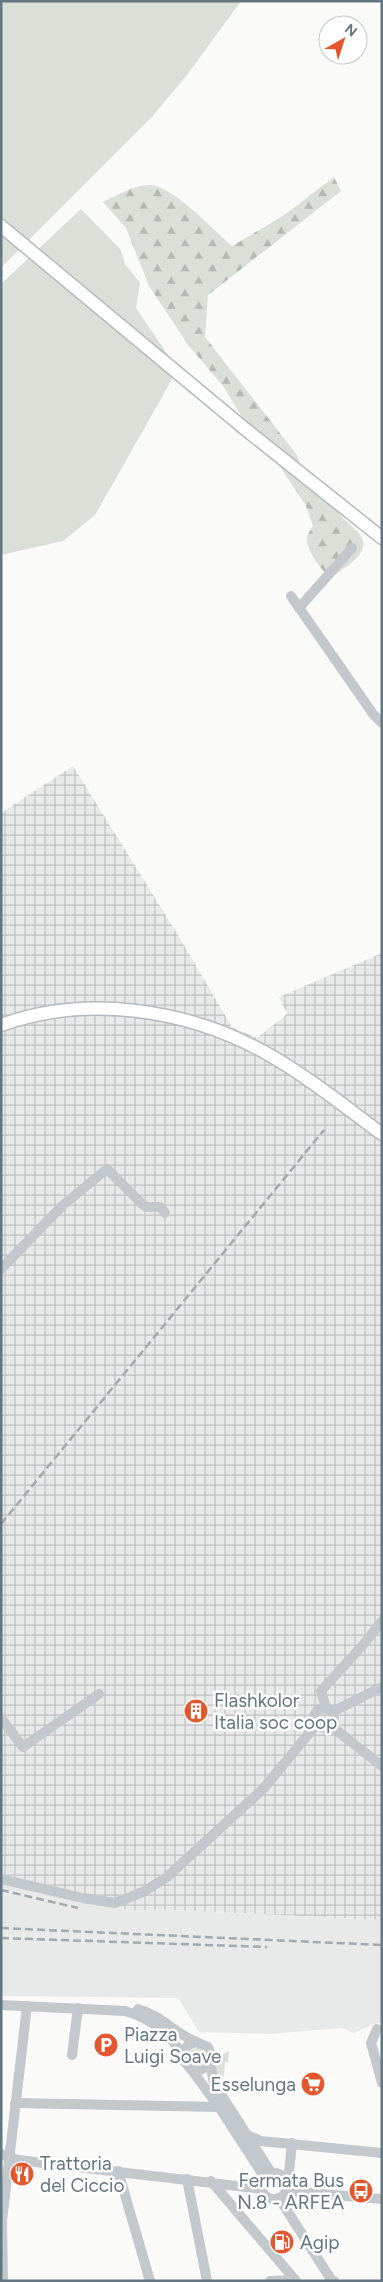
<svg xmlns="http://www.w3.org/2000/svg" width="383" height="2282" viewBox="0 0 383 2282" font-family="Figtree,sans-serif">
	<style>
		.built { fill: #e8e9e9 }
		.industrial { fill: url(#industrial-grid) }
		.grass { fill: #dadfd7 }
		.forest { fill: url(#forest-firs) }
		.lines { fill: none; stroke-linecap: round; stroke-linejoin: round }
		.major-casing { stroke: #b5babe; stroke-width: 15 }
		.minor { stroke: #c3c8cc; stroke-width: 10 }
		.major { stroke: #fff; stroke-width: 12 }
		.rail { stroke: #a2aab0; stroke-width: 2.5; stroke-dasharray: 8 4; stroke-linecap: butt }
		.labels { text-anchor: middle; stroke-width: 5; stroke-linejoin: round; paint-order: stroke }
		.poi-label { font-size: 19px; fill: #657683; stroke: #fff; text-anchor: start }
	</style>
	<defs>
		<pattern id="industrial-grid" width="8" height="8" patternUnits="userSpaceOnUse" patternTransform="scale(1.25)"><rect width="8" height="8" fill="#e8e9e9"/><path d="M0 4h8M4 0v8" fill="none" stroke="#c0c1c2"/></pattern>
		<pattern id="forest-firs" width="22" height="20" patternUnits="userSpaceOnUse" patternTransform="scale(1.25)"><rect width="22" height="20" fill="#dadfd7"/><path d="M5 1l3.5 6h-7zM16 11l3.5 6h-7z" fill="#b4b9b4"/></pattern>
	</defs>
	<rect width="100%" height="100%" fill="#fafaf8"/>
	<polygon class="built" points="1,1884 129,1910 175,1910 382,1920 382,2021 354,2033 342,2028 270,2034 199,2032 178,1998 1,1996"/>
	<polygon class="industrial" points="73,766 178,935 232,1027 257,1038 287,1014 279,997 382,953 382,1920 175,1910 129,1910 1,1884 1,813"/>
	<g class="grass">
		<polygon points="1,1 241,1 187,75 151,118 1,268"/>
		<polygon points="81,209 121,250 125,264 140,283 136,308 174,364 175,370 170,383 95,515 63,541 1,555 1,284"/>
		<circle cx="197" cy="2057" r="9"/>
		<path d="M229,2051L228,2062H225L223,2082L227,2086L225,2092C217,2080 210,2058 229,2051Z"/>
	</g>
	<path class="forest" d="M334,177L341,191L208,295L205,337L297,455L300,463C314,481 327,502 343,518C350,525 365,535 363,546C361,560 341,569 331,578C322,571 308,553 307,541C306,536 310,531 313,526L306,506L271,453L244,420L223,386L189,346L149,286L126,228L103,202C118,195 133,185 150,185C170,184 216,232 232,246L283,216Z"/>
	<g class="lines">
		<defs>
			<g id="major">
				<polyline points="1,226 245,429 382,538"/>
				<path d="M1,1025C87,994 187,1009 266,1053C307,1076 344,1106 382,1134"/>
			</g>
		</defs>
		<use href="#major" class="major-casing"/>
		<g class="minor">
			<polyline points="291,596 373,714 382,723"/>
			<polyline points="299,608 352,548"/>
			<polyline points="1,1269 62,1206 107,1169 142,1204 147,1207 160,1207 165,1213"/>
			<circle cx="324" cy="1718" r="10"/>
			<polyline points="326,1708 321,1691 363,1645 382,1621"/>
			<polyline points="332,1712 382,1687"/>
			<polyline points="1,1718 23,1747 99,1694"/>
			<polyline points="331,1726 382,1766"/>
			<polyline points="1,1879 83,1898 115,1903 143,1892 167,1877 264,1788 316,1725"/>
			<path d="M1,2005L125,2011C150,2018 170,2034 183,2056"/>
			<path d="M138,2009C160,2015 175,2033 196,2042"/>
			<polyline points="377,2029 371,2043 382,2083"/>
			<polyline points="72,2055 78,2008"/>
			<path d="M210,2060C206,2069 200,2072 191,2069L183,2060C182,2051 186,2044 196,2042L208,2047C214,2059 209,2072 215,2085L272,2174"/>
			<polyline points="191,2069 219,2107 265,2178"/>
			<polyline points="15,2103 219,2107"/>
			<polyline points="247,2135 261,2141 382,2153"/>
			<polyline points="1,2154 18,2160 262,2189"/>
			<polyline points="118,2171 150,2281"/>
			<circle cx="274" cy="2186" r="13"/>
			<polyline points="187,2179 207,2281"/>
			<polyline points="284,2179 289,2172 292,2143"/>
			<polyline points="211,2181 296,2281"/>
			<polyline points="286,2191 382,2199"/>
			<polyline points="279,2198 332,2281 334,2281"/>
			<polyline points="3,2281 2,2221 27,2006"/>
			<polyline points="270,2281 295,2280"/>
		</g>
		<use href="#major" class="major"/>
		<g class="rail">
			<polyline points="1,1524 324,1130"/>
			<polyline points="1,1890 78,1908"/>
			<polyline points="1,1928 382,1945"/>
			<polyline points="1,1938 267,1947"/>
		</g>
	</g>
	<defs>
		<symbol id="building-disc" viewBox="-11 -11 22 22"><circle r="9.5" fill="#e4572e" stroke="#fff"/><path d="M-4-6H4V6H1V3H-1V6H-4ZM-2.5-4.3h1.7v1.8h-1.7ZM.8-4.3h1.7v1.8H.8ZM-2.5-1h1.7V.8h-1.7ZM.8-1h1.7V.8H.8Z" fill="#fff"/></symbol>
		<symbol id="parking-disc" viewBox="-11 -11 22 22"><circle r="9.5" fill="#e4572e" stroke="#fff"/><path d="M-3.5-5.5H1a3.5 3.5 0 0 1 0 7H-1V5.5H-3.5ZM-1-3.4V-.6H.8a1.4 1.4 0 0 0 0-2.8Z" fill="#fff"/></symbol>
		<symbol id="supermarket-disc" viewBox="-11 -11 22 22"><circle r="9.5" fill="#e4572e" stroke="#fff"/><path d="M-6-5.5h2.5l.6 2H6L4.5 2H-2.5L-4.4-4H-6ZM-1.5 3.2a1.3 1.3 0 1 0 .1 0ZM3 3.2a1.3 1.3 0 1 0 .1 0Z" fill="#fff"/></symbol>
		<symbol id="restaurant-disc" viewBox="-11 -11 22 22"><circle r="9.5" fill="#e4572e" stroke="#fff"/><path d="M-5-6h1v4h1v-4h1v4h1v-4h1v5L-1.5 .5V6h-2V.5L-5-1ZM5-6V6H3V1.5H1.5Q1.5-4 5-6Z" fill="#fff"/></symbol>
		<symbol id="bus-disc" viewBox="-11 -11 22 22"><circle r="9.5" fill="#e4572e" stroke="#fff"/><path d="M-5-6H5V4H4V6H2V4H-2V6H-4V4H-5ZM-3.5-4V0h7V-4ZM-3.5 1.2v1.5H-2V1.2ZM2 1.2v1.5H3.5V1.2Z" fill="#fff"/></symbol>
		<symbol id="fuel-disc" viewBox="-11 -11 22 22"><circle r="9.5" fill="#e4572e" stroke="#fff"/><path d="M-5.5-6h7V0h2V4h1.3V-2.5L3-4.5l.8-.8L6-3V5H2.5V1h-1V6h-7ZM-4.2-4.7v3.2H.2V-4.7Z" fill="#fff"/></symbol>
	</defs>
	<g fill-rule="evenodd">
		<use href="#building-disc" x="182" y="1697" width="28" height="28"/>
		<use href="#parking-disc" x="92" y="2031" width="28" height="28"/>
		<use href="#supermarket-disc" x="299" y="2070" width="28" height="28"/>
		<use href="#restaurant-disc" x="8" y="2160" width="28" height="28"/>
		<use href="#bus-disc" x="347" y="2177" width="28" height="28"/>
		<use href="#fuel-disc" x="268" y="2228" width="28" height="28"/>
	</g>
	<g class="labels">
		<g class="poi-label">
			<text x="214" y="1707">Flashkolor<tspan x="214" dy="22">Italia soc coop</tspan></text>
			<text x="124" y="2041">Piazza<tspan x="124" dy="22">Luigi Soave</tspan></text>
			<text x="296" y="2091" text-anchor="end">Esselunga</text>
			<text x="40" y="2170">Trattoria<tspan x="40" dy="22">del Ciccio</tspan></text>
			<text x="344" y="2187" text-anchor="end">Fermata Bus<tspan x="344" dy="22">N.8 - ARFEA</tspan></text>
			<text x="300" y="2249">Agip</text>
		</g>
	</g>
	<rect width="383" height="2282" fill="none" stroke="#657683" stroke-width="5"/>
	<g transform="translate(343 40) rotate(39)"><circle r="24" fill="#ffffff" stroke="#c1c8cd"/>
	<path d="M0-4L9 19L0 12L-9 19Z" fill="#e4572e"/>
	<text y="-8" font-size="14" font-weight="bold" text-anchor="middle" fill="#657683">N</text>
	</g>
</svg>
